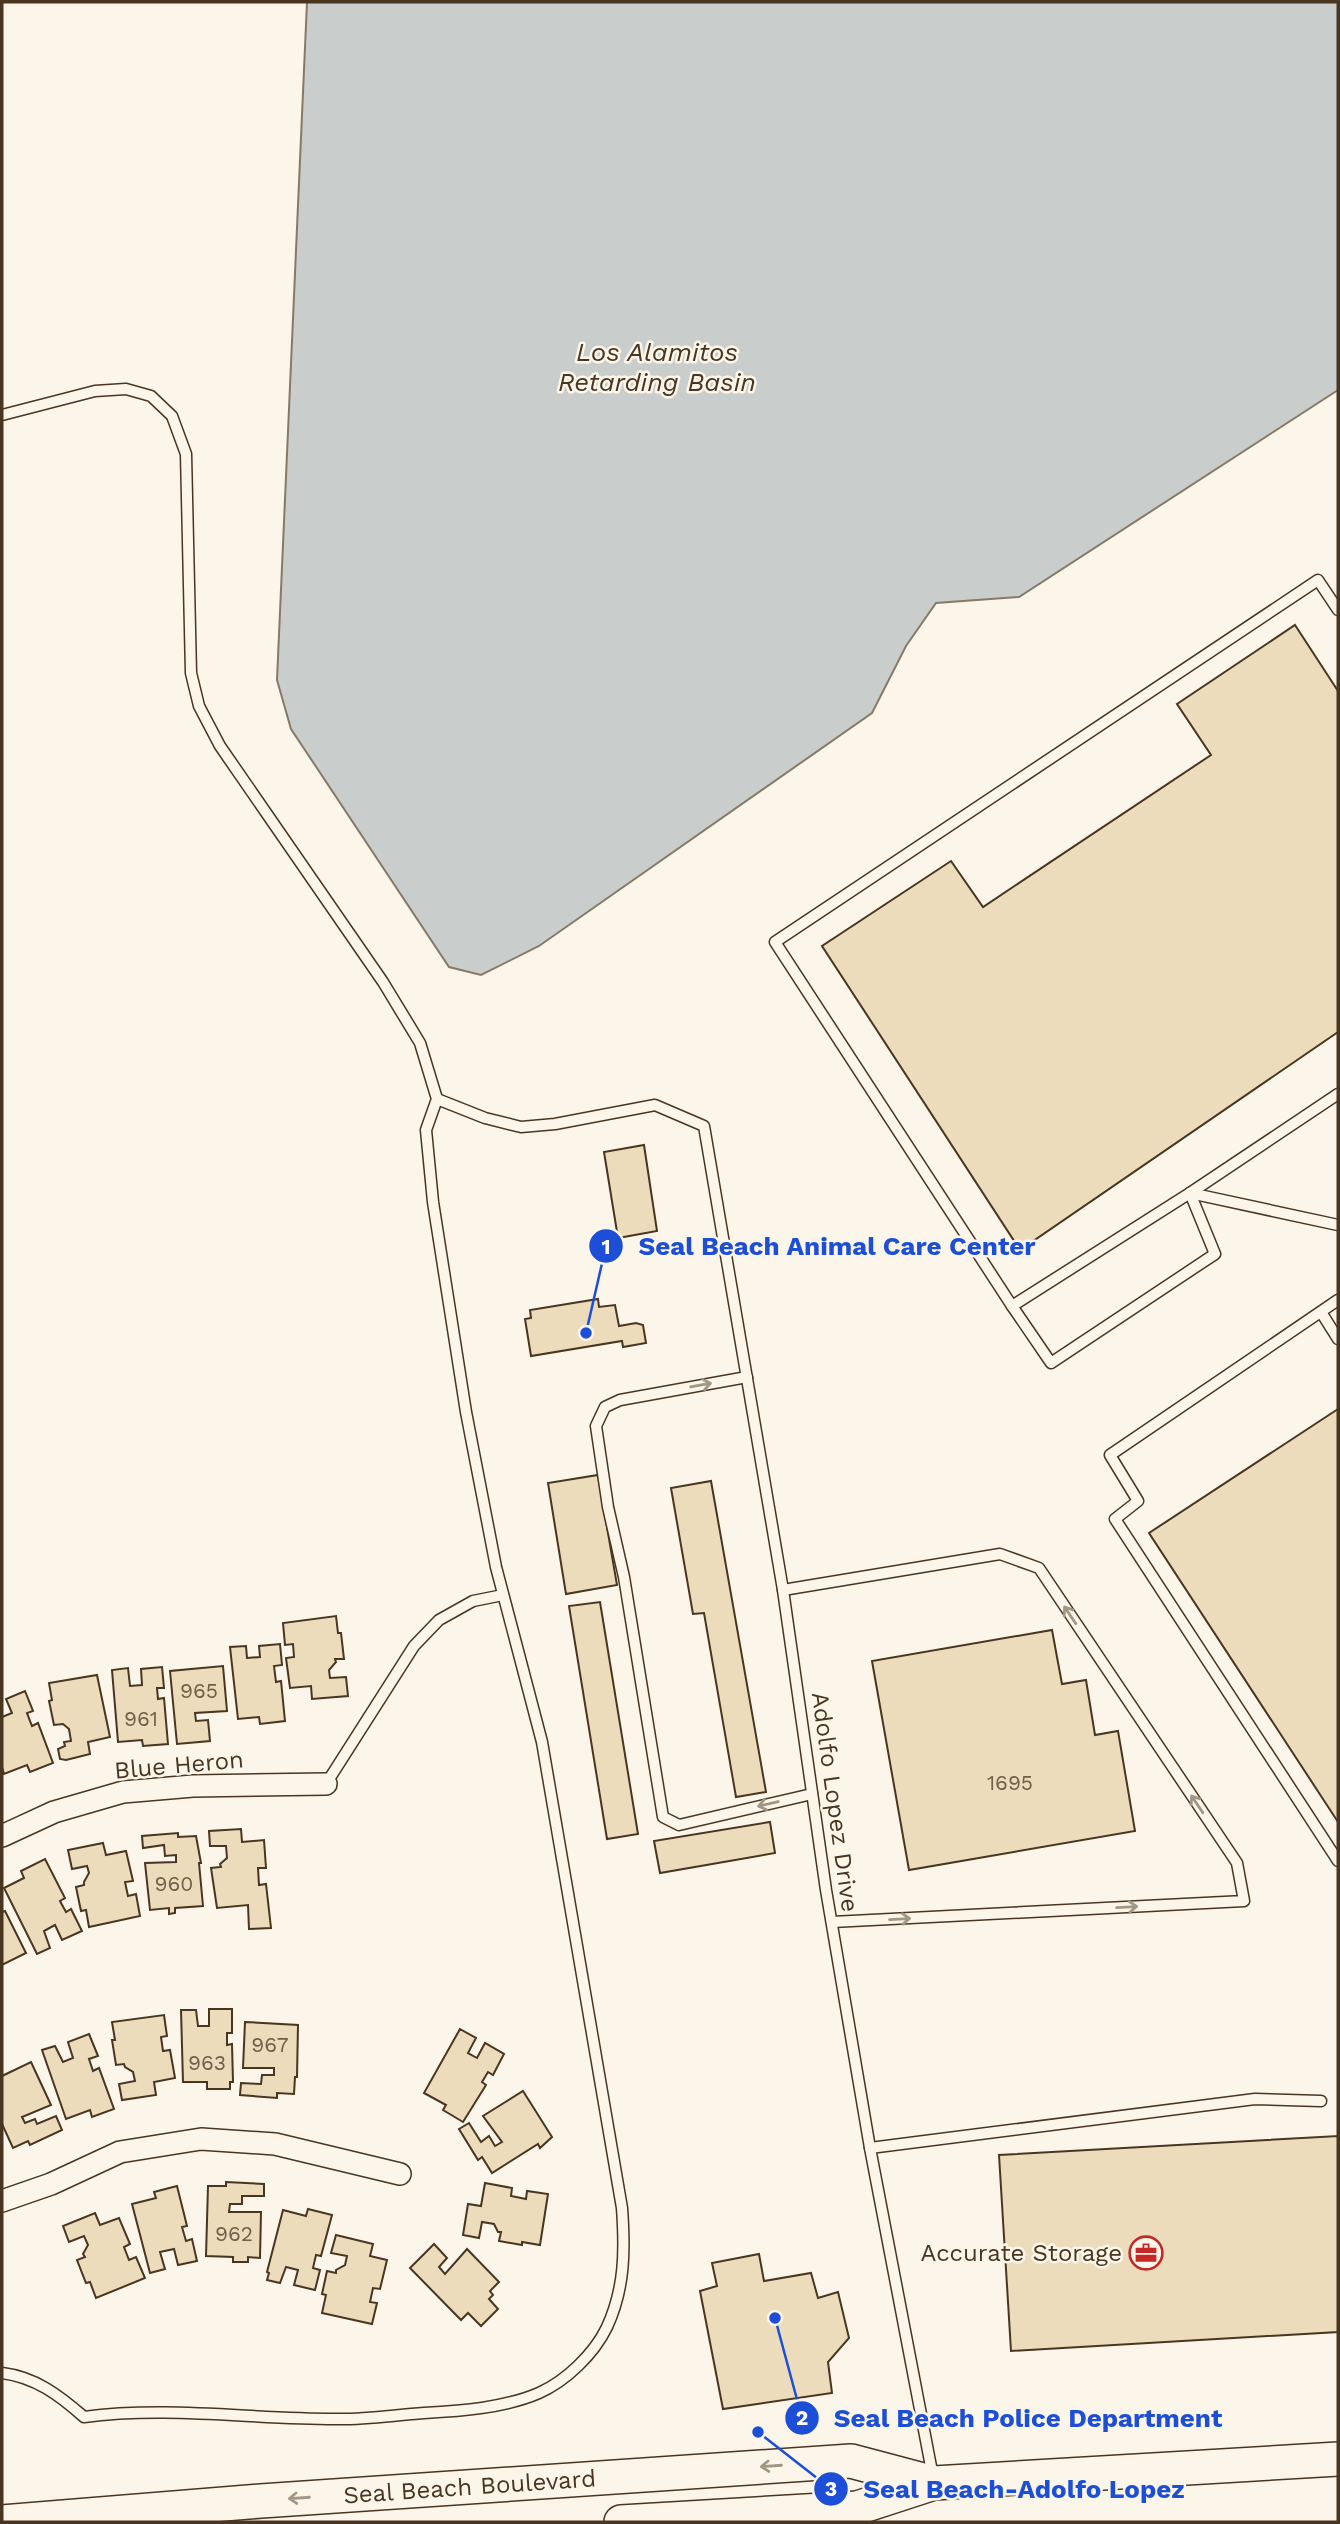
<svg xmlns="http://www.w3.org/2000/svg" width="1340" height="2524" viewBox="0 0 1340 2524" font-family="'Work Sans',sans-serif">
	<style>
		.water { fill: #c9cecd; stroke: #887966; stroke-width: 2 }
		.building { fill: #ecdcbc; stroke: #4a3520; stroke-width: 2 }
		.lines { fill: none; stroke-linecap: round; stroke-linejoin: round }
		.service-casing { stroke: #4a3520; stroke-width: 13 }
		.minor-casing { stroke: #4a3520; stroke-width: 24 }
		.primary-casing { stroke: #4a3520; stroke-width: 36 }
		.service { stroke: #fbf6e9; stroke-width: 10 }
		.minor { stroke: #fbf6e9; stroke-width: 21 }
		.primary { stroke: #fbf6e9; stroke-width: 33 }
		.oneway { stroke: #a29684 }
		.labels { text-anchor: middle; stroke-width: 5; stroke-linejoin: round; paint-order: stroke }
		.number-label { font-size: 21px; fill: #725f47 }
		.street-label { font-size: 24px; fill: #4a3520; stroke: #fbf6e9 }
		.poi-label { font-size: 24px; fill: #4a3520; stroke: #fbf6e9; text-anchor: end }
		.water-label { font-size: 26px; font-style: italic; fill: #4a3520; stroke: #fbf6e9 }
		.leader { fill: none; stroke: #1d4ed8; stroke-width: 2.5 }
		.callout-dot { fill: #1d4ed8; stroke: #fbf6e9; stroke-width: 2.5 }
		.mark-label { font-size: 21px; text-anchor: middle; font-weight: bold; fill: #fff }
		.callout-label { font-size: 26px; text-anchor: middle; font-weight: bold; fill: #1d4ed8; stroke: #fbf6e9; stroke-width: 5; stroke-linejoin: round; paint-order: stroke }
	</style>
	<rect width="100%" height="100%" fill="#fbf6e9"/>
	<polygon class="water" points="307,2 1338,2 1338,390 1019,597 936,603 906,646 872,713 539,946 481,975 449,967 291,729 277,680"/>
	<g class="building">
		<polygon points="1295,625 1338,691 1338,1032 1020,1250 822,946 951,861 983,907 1211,755 1177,704"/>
		<polygon points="644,1145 657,1231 618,1238 604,1152"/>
		<polygon points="598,1299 599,1307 615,1305 619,1326 636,1323 643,1325 646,1343 623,1347 622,1341 531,1356 525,1319 531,1318 530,1310"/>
		<polygon points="1338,1409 1338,1822 1149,1533"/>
		<polygon points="598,1475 617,1585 566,1594 548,1483"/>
		<polygon points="711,1481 766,1792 736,1797 704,1613 693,1614 671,1488"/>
		<polygon points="600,1602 638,1834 607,1839 569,1606"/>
		<polygon points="336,1616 338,1633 341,1633 344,1659 335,1659 336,1662 329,1670 330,1678 346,1677 348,1696 312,1699 311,1686 290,1688 286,1658 294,1657 293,1644 285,1645 283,1623"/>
		<polygon points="1052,1630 1062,1684 1086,1680 1095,1735 1118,1731 1135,1831 909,1870 872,1661"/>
		<polygon points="280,1644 282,1665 274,1666 276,1682 281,1681 285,1721 260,1724 259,1717 238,1719 230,1647 246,1646 247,1658 260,1657 259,1646"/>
		<polygon points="223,1666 227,1711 195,1713 196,1721 208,1720 210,1741 177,1744 170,1671"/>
		<polygon points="162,1667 164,1688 157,1688 158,1699 164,1698 168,1744 143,1746 142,1740 118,1742 112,1670 128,1668 130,1686 142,1685 141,1669"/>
		<polygon points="97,1675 110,1737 88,1742 90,1754 66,1760 60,1759 58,1749 65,1746 64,1742 71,1741 69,1729 63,1724 54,1725 49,1701 52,1700 49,1683"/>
		<polygon points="25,1691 33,1711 27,1713 32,1726 38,1723 53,1763 30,1772 27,1765 4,1774 2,1767 2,1717 12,1713 6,1699"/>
		<polygon points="770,1822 775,1853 660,1873 654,1841"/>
		<polygon points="241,1829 242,1842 264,1840 266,1868 258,1868 259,1885 266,1884 271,1928 249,1929 248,1905 217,1908 211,1868 221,1867 220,1864 227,1858 226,1846 210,1846 209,1831"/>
		<polygon points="178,1833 178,1837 196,1836 201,1863 199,1863 203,1906 175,1908 175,1913 169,1914 169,1908 150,1910 145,1863 176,1862 176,1855 165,1856 164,1845 143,1848 142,1836"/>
		<polygon points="103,1843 106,1855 126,1851 133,1881 125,1882 128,1896 136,1894 140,1916 89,1927 86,1910 81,1911 76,1887 84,1885 84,1882 89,1873 87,1866 72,1869 68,1850"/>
		<polygon points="45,1859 65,1898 60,1901 66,1912 71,1909 82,1931 62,1940 55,1925 44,1931 50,1948 37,1954 4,1888 24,1878 21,1871"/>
		<polygon points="5,1911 26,1953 2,1965 2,1912"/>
		<polygon points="209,2009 232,2009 232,2033 227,2033 227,2045 232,2044 233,2082 230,2082 230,2089 207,2089 207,2082 183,2082 181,2010 196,2010 198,2026 209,2026"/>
		<polygon points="164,2015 167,2036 161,2037 163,2051 170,2050 175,2078 154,2082 156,2095 122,2100 119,2084 135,2081 133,2072 125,2067 124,2064 116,2065 112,2040 115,2040 112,2022"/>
		<polygon points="245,2022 298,2025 297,2077 295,2077 294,2094 277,2093 277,2098 240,2095 241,2083 261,2084 262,2075 274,2075 274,2068 243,2068"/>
		<polygon points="460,2029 476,2038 468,2053 477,2058 485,2043 504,2054 493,2075 488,2072 482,2082 486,2085 463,2122 443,2110 446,2105 424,2093"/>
		<polygon points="89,2034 98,2056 89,2059 93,2071 99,2068 114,2109 92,2117 90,2110 66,2119 42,2050 55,2046 63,2062 73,2058 68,2042"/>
		<polygon points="31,2062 51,2105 22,2117 25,2123 35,2119 37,2124 56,2116 62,2130 30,2145 28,2141 13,2148 2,2124 2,2076"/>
		<polygon points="523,2091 552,2137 540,2148 538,2144 492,2173 482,2157 478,2160 459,2129 469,2123 481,2142 489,2136 495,2146 502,2142 483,2116"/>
		<polygon points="1338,2136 1338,2332 1011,2351 999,2155"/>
		<polygon points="226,2182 264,2184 264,2196 242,2196 242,2204 230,2204 229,2212 261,2212 260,2258 248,2257 248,2262 233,2262 233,2257 206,2256 208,2186 226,2186"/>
		<polygon points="485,2183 512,2188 511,2196 526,2199 527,2191 548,2194 540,2245 522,2242 522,2245 499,2241 501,2232 498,2232 494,2224 482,2222 479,2238 463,2235 468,2204 481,2206"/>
		<polygon points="177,2186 187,2226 182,2227 186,2241 192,2239 197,2261 178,2265 174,2249 160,2252 165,2269 150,2273 132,2204 156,2198 154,2192"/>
		<polygon points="308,2209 332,2215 321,2256 316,2255 313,2268 320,2270 315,2290 294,2285 298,2270 286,2267 280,2283 267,2280 269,2273 267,2272 283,2210 306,2216"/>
		<polygon points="95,2213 100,2225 119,2218 130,2244 124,2247 129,2260 136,2257 145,2278 96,2298 90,2282 86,2283 77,2260 85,2257 83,2254 88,2245 84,2236 69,2242 63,2226"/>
		<polygon points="336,2235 373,2244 370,2256 387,2260 380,2289 373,2288 370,2302 377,2303 372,2324 322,2313 326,2295 322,2294 327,2271 336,2273 336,2270 345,2265 347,2256 331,2253"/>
		<polygon points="434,2244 447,2258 439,2267 445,2274 467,2249 499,2282 490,2291 493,2295 489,2299 498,2309 481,2326 468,2313 461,2320 410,2268"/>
		<polygon points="759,2254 764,2281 811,2273 818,2298 838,2292 849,2338 828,2362 832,2393 723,2409 700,2291 717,2286 712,2263"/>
	</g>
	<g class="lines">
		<defs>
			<g id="service">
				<path d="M2,415L95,391L126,389L151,396L172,416L186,454L191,673L199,706L220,746L383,982L420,1043L437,1099L426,1130L433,1202L466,1412L496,1567L542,1742L622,2208C625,2250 625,2288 607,2327C594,2354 566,2381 539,2393C504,2408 461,2411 424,2413C394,2415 363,2420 334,2419C250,2419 167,2406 84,2417C59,2395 35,2377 2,2373"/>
				<polyline points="1338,610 1318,580 775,942 1012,1306 1190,1193 1338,1094"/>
				<polyline points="437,1099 485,1118 521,1127 555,1124 655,1105 704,1126 783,1590 826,1890 870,2148 933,2477"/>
				<polyline points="1190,1193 1338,1225"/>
				<polyline points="1338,1300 1110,1455 1138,1501 1115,1519 1338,1861"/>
				<polyline points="1012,1306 1051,1363 1215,1254 1190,1193"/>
				<polyline points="1321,1312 1338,1339"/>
				<polyline points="747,1377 620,1400 605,1407 596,1426 608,1507 624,1577 663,1817 679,1825 812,1794"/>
				<polyline points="783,1590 1000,1554 1039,1568 1237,1863 1244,1901 832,1922"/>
				<polyline points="326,1784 414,1646 439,1620 473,1601 503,1595"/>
				<polyline points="870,2148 1255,2099 1321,2101"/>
			</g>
			<g id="minor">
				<polyline points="2,1836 54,1812 123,1792 193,1786 326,1784"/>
				<polyline points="2,2201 51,2184 120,2152 201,2139 275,2144 400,2174"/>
			</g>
			<g id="primary">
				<path id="s1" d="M2,2522L261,2501L851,2461L934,2483"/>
				<polyline points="621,2522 857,2508 934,2483 1338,2459"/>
			</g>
		</defs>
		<use href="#service" class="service-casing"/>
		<use href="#minor" class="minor-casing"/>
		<use href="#primary" class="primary-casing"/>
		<use href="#service" class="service"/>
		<use href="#minor" class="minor"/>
		<use href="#primary" class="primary"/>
	</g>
	<defs><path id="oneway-shaft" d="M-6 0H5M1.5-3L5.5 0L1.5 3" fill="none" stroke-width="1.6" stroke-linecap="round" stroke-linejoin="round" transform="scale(1.75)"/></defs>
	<g class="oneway">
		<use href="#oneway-shaft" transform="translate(701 1385) rotate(-10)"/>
		<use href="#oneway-shaft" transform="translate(1070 1615) rotate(-124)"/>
		<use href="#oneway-shaft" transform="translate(768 1804) rotate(167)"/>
		<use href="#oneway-shaft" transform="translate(1197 1804) rotate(-124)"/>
		<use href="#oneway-shaft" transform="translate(1127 1907) rotate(-3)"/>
		<use href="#oneway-shaft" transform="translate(900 1919) rotate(-3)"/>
		<use href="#oneway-shaft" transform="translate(771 2466) rotate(176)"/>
		<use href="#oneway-shaft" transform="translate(299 2498) rotate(176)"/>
	</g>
	<defs>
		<symbol id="office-ring" viewBox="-11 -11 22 22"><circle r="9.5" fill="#fbf6e9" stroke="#c62828" stroke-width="1.5"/><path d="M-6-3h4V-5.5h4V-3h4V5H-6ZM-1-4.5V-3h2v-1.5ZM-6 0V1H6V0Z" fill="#c62828"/></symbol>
	</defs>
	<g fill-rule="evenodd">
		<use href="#office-ring" x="1127" y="2234" width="38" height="38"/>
	</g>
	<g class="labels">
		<g class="number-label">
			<text x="199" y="1698">965</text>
			<text x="141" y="1726">961</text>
			<text x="1010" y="1790">1695</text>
			<text x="174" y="1891">960</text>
			<text x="270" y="2052">967</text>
			<text x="207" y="2070">963</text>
			<text x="234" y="2241">962</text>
		</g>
		<g class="street-label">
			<text transform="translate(179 1765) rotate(-5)" y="8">Blue Heron</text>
			<text transform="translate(835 1802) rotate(82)" y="8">Adolfo Lopez Drive</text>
			<text dy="8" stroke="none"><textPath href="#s1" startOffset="469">Seal Beach Boulevard</textPath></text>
		</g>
		<g class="poi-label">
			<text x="1122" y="2261">Accurate Storage</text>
		</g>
		<g class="water-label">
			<text x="657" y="361">Los Alamitos<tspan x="657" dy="30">Retarding Basin</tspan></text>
		</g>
	</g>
	<path class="leader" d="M586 1333L606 1246M775 2318L802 2418M758 2432L831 2489"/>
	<g class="callout-dot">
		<circle cx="586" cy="1333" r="7"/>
		<circle cx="775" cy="2318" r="7"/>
		<circle cx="758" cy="2432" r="7"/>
		<circle cx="606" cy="1246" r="18"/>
		<circle cx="802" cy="2418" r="18"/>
		<circle cx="831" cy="2489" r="18"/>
	</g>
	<g class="mark-label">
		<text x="606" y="1254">1</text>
		<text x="802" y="2425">2</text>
		<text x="831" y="2496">3</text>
	</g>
	<g class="callout-label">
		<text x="837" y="1255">Seal Beach Animal Care Center</text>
		<text x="1028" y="2427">Seal Beach Police Department</text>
		<text x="1024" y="2498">Seal Beach-Adolfo Lopez</text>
	</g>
	<rect width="1340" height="2524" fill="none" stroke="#4a3520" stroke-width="7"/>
</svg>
